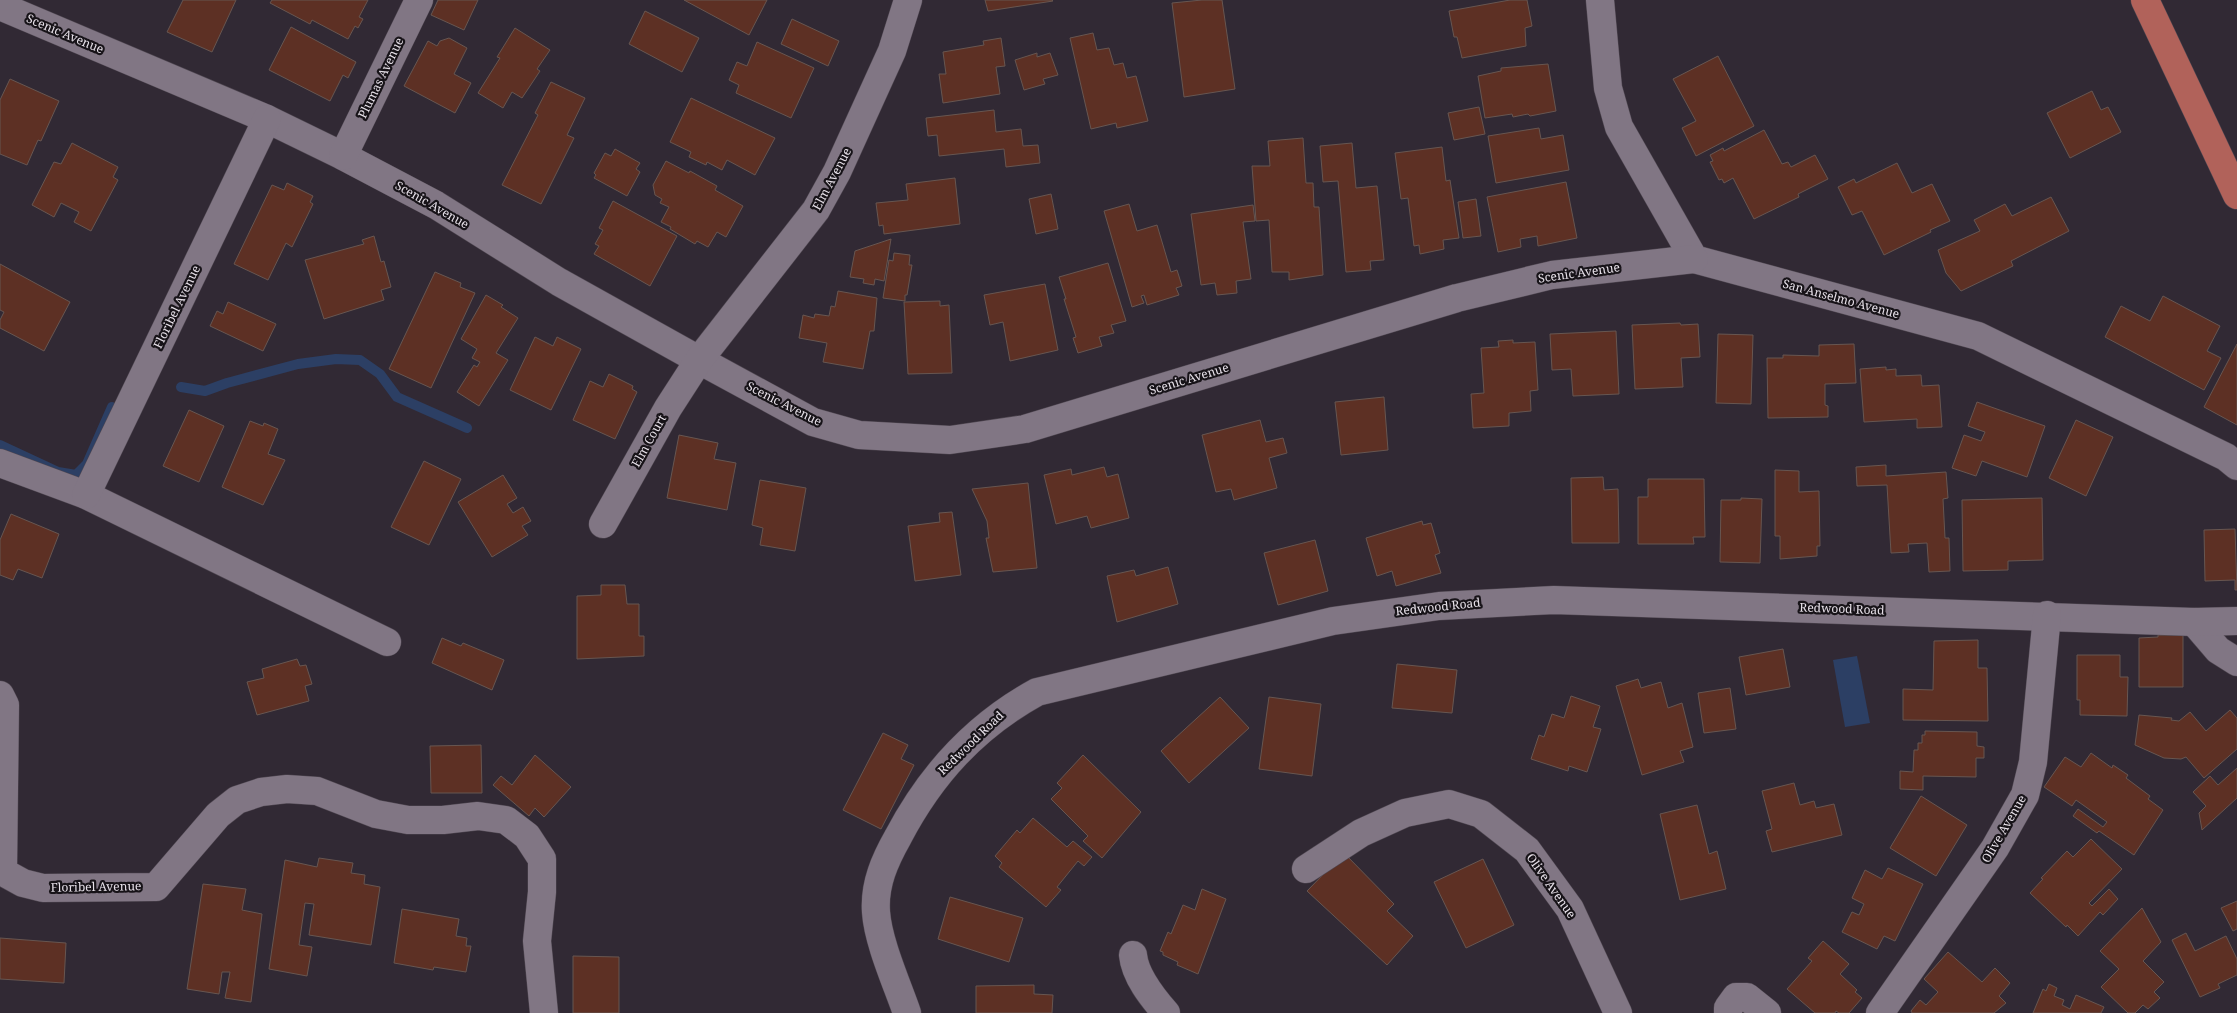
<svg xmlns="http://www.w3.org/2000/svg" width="2237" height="1013" viewBox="0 0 2237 1013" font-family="'Noto Serif',serif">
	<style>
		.water { fill: #2c3f64 }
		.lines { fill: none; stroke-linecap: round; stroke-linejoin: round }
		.stream { stroke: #2c3f64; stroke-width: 10 }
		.building { fill: #5d3024; stroke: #675651 }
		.minor-casing { stroke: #4f4751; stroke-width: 29 }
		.major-casing { stroke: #4f4751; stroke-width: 29 }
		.minor { stroke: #817684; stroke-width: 28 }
		.major { stroke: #b1625a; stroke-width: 28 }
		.labels { text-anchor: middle; stroke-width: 4.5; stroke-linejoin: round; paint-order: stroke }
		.street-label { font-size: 12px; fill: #e7e1e9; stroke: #171318 }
	</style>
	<rect width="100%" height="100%" fill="#312934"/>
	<polygon class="water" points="1857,656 1870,723 1845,727 1833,660"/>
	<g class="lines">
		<g class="stream">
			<polyline points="181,387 205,391 227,383 298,364 336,359 360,360 380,374 397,397 467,428"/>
			<polyline points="0,445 58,472 76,475 87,464 112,407"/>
		</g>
	</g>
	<g class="building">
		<polygon points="183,0 236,0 212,52 167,32"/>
		<polygon points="272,0 368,0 359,17 363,19 358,28 355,26 348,39 312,20 310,24 270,3"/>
		<polygon points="438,0 478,0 464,30 431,15"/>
		<polygon points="684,0 767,0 749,35"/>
		<polygon points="985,0 1052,0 1053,1 988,11"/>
		<polygon points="1202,0 1222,0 1235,89 1184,97 1172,3"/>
		<polygon points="1510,0 1527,0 1532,26 1525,28 1526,46 1462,58 1457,37 1454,37 1449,11"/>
		<polygon points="645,11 699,38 682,72 629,44"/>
		<polygon points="792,19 839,41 828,66 781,44"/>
		<polygon points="291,27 356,62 348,78 343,75 330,101 269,70"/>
		<polygon points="515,28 550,50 537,69 540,71 522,98 512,92 503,108 478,93 500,58 497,57"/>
		<polygon points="1093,33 1097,50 1109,48 1114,65 1123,63 1127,78 1136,76 1148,121 1117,128 1116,123 1091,129 1070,38"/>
		<polygon points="449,38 467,48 454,74 471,83 455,113 404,86 428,41 437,46 440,41"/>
		<polygon points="1001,38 1005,66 996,67 1000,94 943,103 939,74 946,74 943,52 984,45 983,41"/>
		<polygon points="757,42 814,68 791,118 736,93 739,85 729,80 737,62 747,66"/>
		<polygon points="1037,53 1037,57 1050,53 1058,75 1043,79 1045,84 1024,90 1015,60"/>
		<polygon points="1718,56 1754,126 1696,156 1682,128 1696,121 1673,79"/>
		<polygon points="1548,64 1556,111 1530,116 1528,114 1513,117 1512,114 1485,118 1478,76 1501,71 1501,68"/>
		<polygon points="10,79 59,101 41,141 38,140 27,165 0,154 0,100"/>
		<polygon points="551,82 585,98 567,135 574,138 541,204 502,185 538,115 535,113"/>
		<polygon points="2092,91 2101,110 2108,107 2121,132 2070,158 2047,113"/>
		<polygon points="691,98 775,138 755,175 727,160 722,170 707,162 706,165 689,157 691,152 670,142"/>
		<polygon points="1479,107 1485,134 1454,140 1448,113"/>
		<polygon points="994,110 996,132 1021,129 1023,146 1038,145 1040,163 1006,167 1004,149 939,156 937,135 928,136 926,118"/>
		<polygon points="1539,128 1541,139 1563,135 1569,170 1496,183 1488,136"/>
		<polygon points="1764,130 1782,164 1788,162 1791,167 1815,155 1828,179 1798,194 1799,197 1754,219 1733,178 1724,183 1722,179 1719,180 1710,162 1713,161 1710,155 1723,148 1724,151"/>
		<polygon points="1303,138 1306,183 1313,183 1314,207 1319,207 1323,275 1289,280 1289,272 1272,272 1269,220 1256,221 1252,166 1270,166 1268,141"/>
		<polygon points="72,143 118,167 113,177 118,180 91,231 74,222 79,212 61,203 54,217 32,205 54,162 61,164"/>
		<polygon points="1352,143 1356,188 1377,186 1384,260 1370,261 1371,270 1346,272 1338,181 1323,182 1320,146"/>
		<polygon points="1442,147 1446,181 1450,180 1459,238 1443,240 1444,249 1420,254 1419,245 1414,246 1408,198 1401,199 1395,153"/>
		<polygon points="615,149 640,163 636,169 640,172 627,196 594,178 596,175 594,173 605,153 611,156"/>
		<polygon points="666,161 689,173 690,171 717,186 715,190 743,206 726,237 717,232 708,247 697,241 695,244 670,229 671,227 661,222 669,207 660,203 662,199 655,195 653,185"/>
		<polygon points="1897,163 1912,193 1932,184 1950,221 1930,230 1931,232 1884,255 1862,211 1852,215 1838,187 1854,179 1856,183"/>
		<polygon points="955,178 960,224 884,234 883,225 879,226 876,203 908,200 906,184"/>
		<polygon points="1566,182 1577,238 1538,246 1537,236 1520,239 1521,247 1498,252 1487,197"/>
		<polygon points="287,183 313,196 310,202 313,204 292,247 286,243 268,280 234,264 272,185 284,190"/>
		<polygon points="1051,194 1058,229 1036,234 1029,199"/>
		<polygon points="2051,197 2069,231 2011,261 2013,266 1961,291 1946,273 1938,250 1980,231 1974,220 2005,204 2012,216"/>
		<polygon points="1476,199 1481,236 1463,238 1458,202"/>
		<polygon points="613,201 677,236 650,286 594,254 599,246 595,244 603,230 599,228"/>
		<polygon points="1129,204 1137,231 1157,225 1171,272 1177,270 1182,286 1176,288 1179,295 1147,305 1144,295 1141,296 1144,303 1132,307 1104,211"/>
		<polygon points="1253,205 1255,221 1243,222 1251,279 1236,281 1237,293 1217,295 1215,283 1201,285 1191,214"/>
		<polygon points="374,236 381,262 384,261 391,287 381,290 384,300 324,319 305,260 364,244 362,240"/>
		<polygon points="891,239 884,281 875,279 874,285 863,283 864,279 850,277 855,251"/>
		<polygon points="894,253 910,255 909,265 912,265 907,295 905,295 905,301 883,298 889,260 893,261"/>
		<polygon points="1108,263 1126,321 1111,325 1114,333 1099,337 1102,346 1078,353 1073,338 1076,337 1064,299 1066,299 1059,277"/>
		<polygon points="0,264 70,302 44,351 0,328 0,320 4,312 0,310"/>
		<polygon points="435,272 461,283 460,287 475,293 431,388 389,369"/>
		<polygon points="1045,284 1058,350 1010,361 1003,322 990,325 984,295"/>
		<polygon points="838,291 877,298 874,331 870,331 863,369 823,362 827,343 799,338 803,315 814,318 815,314 829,316 831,306 835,307"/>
		<polygon points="486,295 503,305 501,307 518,318 496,353 508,360 479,406 457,392 474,365 477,367 480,362 472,358 477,349 461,339"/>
		<polygon points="2163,296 2220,326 2207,351 2221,358 2204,390 2105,337 2121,306 2150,321"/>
		<polygon points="940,301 940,306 949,305 952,373 908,374 904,302"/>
		<polygon points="228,302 276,324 263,351 210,326 217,311 223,314"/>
		<polygon points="1680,323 1681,325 1698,324 1700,357 1681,358 1683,387 1635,389 1632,325"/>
		<polygon points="1616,331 1619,394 1573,396 1571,369 1552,370 1550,334"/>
		<polygon points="1718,334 1753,335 1751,404 1716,403"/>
		<polygon points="535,337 553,346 557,337 581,349 551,410 510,390"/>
		<polygon points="1513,340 1513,343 1535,342 1538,390 1530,391 1531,411 1509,413 1509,426 1473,428 1471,394 1484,393 1481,348 1499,347 1498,341"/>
		<polygon points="1854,344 1856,383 1825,384 1825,405 1828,406 1828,417 1768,418 1767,358 1783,358 1783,355 1819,356 1819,345"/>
		<polygon points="2237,344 2237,425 2204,407"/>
		<polygon points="1886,367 1886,370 1896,369 1896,376 1921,375 1922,386 1939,385 1942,427 1917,428 1917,419 1864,422 1860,369"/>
		<polygon points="609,374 633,386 632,389 637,392 615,439 573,420 590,381 603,387"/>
		<polygon points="1384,397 1388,450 1341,455 1335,402"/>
		<polygon points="1977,402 2045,426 2027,477 1982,461 1976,476 1952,468 1964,435 1981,441 1985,432 1968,426"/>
		<polygon points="189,410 224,426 199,482 163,466"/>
		<polygon points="1260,420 1266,442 1283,438 1287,453 1269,458 1277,488 1234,500 1231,489 1216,492 1202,435"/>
		<polygon points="2076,420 2113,437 2086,496 2049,478"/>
		<polygon points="250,421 263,426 264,423 278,429 268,454 285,460 263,505 222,487"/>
		<polygon points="679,435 718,443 714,459 736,463 727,510 667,498"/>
		<polygon points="424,461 461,479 429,545 391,527"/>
		<polygon points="1886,465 1886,476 1946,472 1948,498 1943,499 1945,538 1949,538 1950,571 1929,572 1927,543 1908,544 1909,552 1891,553 1887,485 1857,486 1856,467"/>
		<polygon points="1104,467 1107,477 1118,474 1129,518 1091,528 1087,516 1056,524 1044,475 1071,469 1072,475"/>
		<polygon points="1775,470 1799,471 1799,492 1819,491 1820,546 1817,546 1817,556 1780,559 1780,536 1775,536"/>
		<polygon points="503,475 517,498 507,504 513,513 523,507 531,521 522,526 528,535 492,557 458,502"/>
		<polygon points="1603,477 1604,490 1618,489 1619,543 1572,543 1571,478"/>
		<polygon points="1648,479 1704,479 1705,537 1693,537 1694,544 1638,544 1638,497 1648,497"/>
		<polygon points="760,480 806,488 795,551 760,545 763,528 752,525"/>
		<polygon points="1028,483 1037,568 993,572 986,538 989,538 987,521 972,489"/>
		<polygon points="1741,498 1762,499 1760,563 1720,562 1721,500 1741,500"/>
		<polygon points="2042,498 2043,560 2008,561 2008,570 1963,571 1962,500"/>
		<polygon points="952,512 961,575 915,581 908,526 940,522 939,513"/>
		<polygon points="11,514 59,534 42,578 18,569 13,580 0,575 0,540"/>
		<polygon points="1422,521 1423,525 1431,523 1440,553 1435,555 1441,573 1396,586 1392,571 1377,576 1366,538"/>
		<polygon points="2235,529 2237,590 2235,590 2235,580 2205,581 2204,530"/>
		<polygon points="1315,540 1328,591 1278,605 1264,553"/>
		<polygon points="1168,567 1178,604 1117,622 1107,576 1134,570 1136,576"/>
		<polygon points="601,585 625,585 627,604 639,604 639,636 644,636 644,656 577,659 577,596 601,595"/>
		<polygon points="2158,635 2183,635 2183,687 2139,687 2139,638 2158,637"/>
		<polygon points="442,638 461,646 463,643 504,660 492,690 432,663"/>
		<polygon points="1978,640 1978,668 1987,668 1988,721 1903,720 1903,689 1933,690 1934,641"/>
		<polygon points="1783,649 1790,687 1746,695 1739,657"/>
		<polygon points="2077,655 2120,655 2120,677 2128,677 2127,716 2080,715 2080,700 2077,700"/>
		<polygon points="297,659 300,666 306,665 312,684 305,686 309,701 257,715 247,682 264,678 262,669"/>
		<polygon points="1397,664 1457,670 1452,713 1392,708"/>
		<polygon points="1638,679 1641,688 1661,682 1668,708 1682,703 1693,747 1680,751 1684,762 1642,775 1616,686"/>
		<polygon points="1730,688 1736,729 1704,733 1698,693"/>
		<polygon points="1571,696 1600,706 1593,727 1601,729 1587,772 1569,766 1568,771 1531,759 1539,735 1544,737 1552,714 1564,718"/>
		<polygon points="1220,697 1249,728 1189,783 1161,751"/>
		<polygon points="1269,697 1321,704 1312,776 1259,769"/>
		<polygon points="2230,710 2237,718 2237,749 2204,778 2186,757 2181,759 2164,758 2135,745 2139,715 2172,718 2171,720 2179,721 2190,712 2206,731"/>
		<polygon points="1925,731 1977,732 1977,746 1984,747 1984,758 1976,758 1976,777 1923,776 1923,790 1900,789 1900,771 1913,772 1914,750 1918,750 1918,743 1922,743 1922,735 1925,735"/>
		<polygon points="883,733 908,745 901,759 914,765 881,829 843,810"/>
		<polygon points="481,745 482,793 431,793 430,746"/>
		<polygon points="2091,753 2112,768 2113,765 2128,775 2126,778 2150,796 2148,799 2163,810 2134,855 2099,831 2097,833 2073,816 2078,809 2103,827 2107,822 2076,800 2072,806 2044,787 2065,757 2081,767"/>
		<polygon points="535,755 571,787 544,817 535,808 529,816 493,785 501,776 512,785"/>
		<polygon points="1083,755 1141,812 1102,858 1083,841 1088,836 1051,799 1062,788 1057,783"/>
		<polygon points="2237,768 2237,798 2202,830 2199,813 2206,806 2193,792 2210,776 2218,785"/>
		<polygon points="1794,783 1800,805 1814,801 1816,808 1834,804 1842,835 1772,852 1766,831 1772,829 1762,791"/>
		<polygon points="1921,796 1967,825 1936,876 1890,848"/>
		<polygon points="1697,805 1709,854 1717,851 1726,889 1680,900 1660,814"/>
		<polygon points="1033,818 1067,847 1073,841 1092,857 1084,866 1078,861 1057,887 1061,890 1046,907 999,867 1002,863 995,856 1017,830 1020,833"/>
		<polygon points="2091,839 2122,869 2089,903 2092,906 2109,889 2118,899 2103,915 2100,912 2078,936 2067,925 2066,927 2030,893 2043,879 2041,878 2067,851 2073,857"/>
		<polygon points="1344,853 1394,904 1387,911 1413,936 1387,965 1307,891"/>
		<polygon points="319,858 353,863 351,873 365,875 364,884 380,887 371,945 309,935 314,904 305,903 299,945 312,947 307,976 269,969 285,860 317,867"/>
		<polygon points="1483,859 1514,925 1466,948 1434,882"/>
		<polygon points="1888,868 1923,884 1895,941 1884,936 1877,949 1842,932 1852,912 1859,915 1864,904 1852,898 1865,870 1882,879"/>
		<polygon points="203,884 246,889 242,910 262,914 251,1002 225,998 230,972 222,972 219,994 187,989"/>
		<polygon points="1202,889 1226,899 1198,974 1177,965 1178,962 1163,955 1163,952 1160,951 1168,932 1171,934 1183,905 1195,910"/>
		<polygon points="950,897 1023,918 1009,962 938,939"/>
		<polygon points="2237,901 2237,929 2233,931 2221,908"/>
		<polygon points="2142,908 2161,942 2143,961 2164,982 2154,992 2160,998 2148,1009 2143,1005 2135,1013 2128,1013 2101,987 2119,969 2100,951"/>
		<polygon points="402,909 459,919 456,936 467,938 466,946 471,946 466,972 434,967 433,970 394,963"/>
		<polygon points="2186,933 2195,951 2226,936 2237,959 2237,975 2218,984 2220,988 2200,997 2172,940"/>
		<polygon points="0,938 66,943 64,983 0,979"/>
		<polygon points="1823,941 1849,964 1840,974 1857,990 1855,992 1862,998 1849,1013 1839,1013 1836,1011 1835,1013 1815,1013 1787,989 1812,961 1808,958"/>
		<polygon points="1948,952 1982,982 1995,968 2010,983 1999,996 2006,1003 1994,1013 1912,1013 1911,1011 1920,1000 1926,1005 1938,992 1924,979"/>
		<polygon points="573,956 619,957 619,1013 573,1013"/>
		<polygon points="2049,984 2057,988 2054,996 2064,1000 2062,1005 2070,1009 2076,995 2104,1007 2101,1013 2033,1013 2043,989 2046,991"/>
		<polygon points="1034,985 1034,994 1053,995 1052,1013 976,1013 976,986"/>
	</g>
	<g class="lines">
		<defs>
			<g id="minor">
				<polyline points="1600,0 1608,88 1619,127 1694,259 1978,336 2226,457 2237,466"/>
				<polyline points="0,6 267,119 343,156 436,205 559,282 699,360 813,422 859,435 950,440 1025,429 1457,298 1552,275 1694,259"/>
				<polyline points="343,156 419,0"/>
				<polyline points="0,463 86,495 387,642"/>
				<polyline points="86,495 267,119"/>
				<polyline points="603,524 668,408 699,360 816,210 837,172 892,51 908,0"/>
				<polyline points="2194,622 2218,650 2237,662"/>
				<polyline points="0,695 5,705 3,872 23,883 43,888 156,887 218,815 237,800 261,792 287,789 317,791 376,814 408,820 443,820 478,816 506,820 527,836 542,859 542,892 537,941 544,1013"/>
				<polyline points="1306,869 1361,833 1405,813 1449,804 1481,814 1527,850 1570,909 1618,1013"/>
				<path d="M1133,955C1135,976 1152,997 1166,1013"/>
				<path d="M907,1013C897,984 878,942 876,912C874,884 885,860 898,837C931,774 975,726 1037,692L1333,621L1439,606L1554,600L2194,622L2237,621"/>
				<polyline points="1728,1013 1728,1008 1736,997 1747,997 1767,1013"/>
				<polyline points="1880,1013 1995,848 2025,795 2033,762 2047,615"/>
			</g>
			<polyline id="major" points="2145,0 2237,195"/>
		</defs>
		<use href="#minor" class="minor-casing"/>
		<use href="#major" class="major-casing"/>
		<use href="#minor" class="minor"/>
		<use href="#major" class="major"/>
	</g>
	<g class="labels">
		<g class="street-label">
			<text transform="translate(65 34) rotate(23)" y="4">Scenic Avenue</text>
			<text transform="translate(381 78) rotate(-64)" y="4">Plumas Avenue</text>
			<text transform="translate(832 179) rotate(-62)" y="4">Elm Avenue</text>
			<text transform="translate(432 205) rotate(30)" y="4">Scenic Avenue</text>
			<text transform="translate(1579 273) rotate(-8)" y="4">Scenic Avenue</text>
			<text transform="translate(1841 299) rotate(15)" y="4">San Anselmo Avenue</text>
			<text transform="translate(177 307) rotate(-64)" y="4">Floribel Avenue</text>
			<text transform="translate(1189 379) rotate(-17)" y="4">Scenic Avenue</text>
			<text transform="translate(784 404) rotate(27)" y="4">Scenic Avenue</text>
			<text transform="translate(649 441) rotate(-61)" y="4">Elm Court</text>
			<text transform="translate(1438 607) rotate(-6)" y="4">Redwood Road</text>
			<text transform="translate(1842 609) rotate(2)" y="4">Redwood Road</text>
			<text transform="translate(971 743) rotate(-44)" y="4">Redwood Road</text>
			<text transform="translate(2004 829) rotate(-60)" y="4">Olive Avenue</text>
			<text transform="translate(1551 886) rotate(55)" y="4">Olive Avenue</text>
			<text transform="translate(96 887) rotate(-1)" y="4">Floribel Avenue</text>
		</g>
	</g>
</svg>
